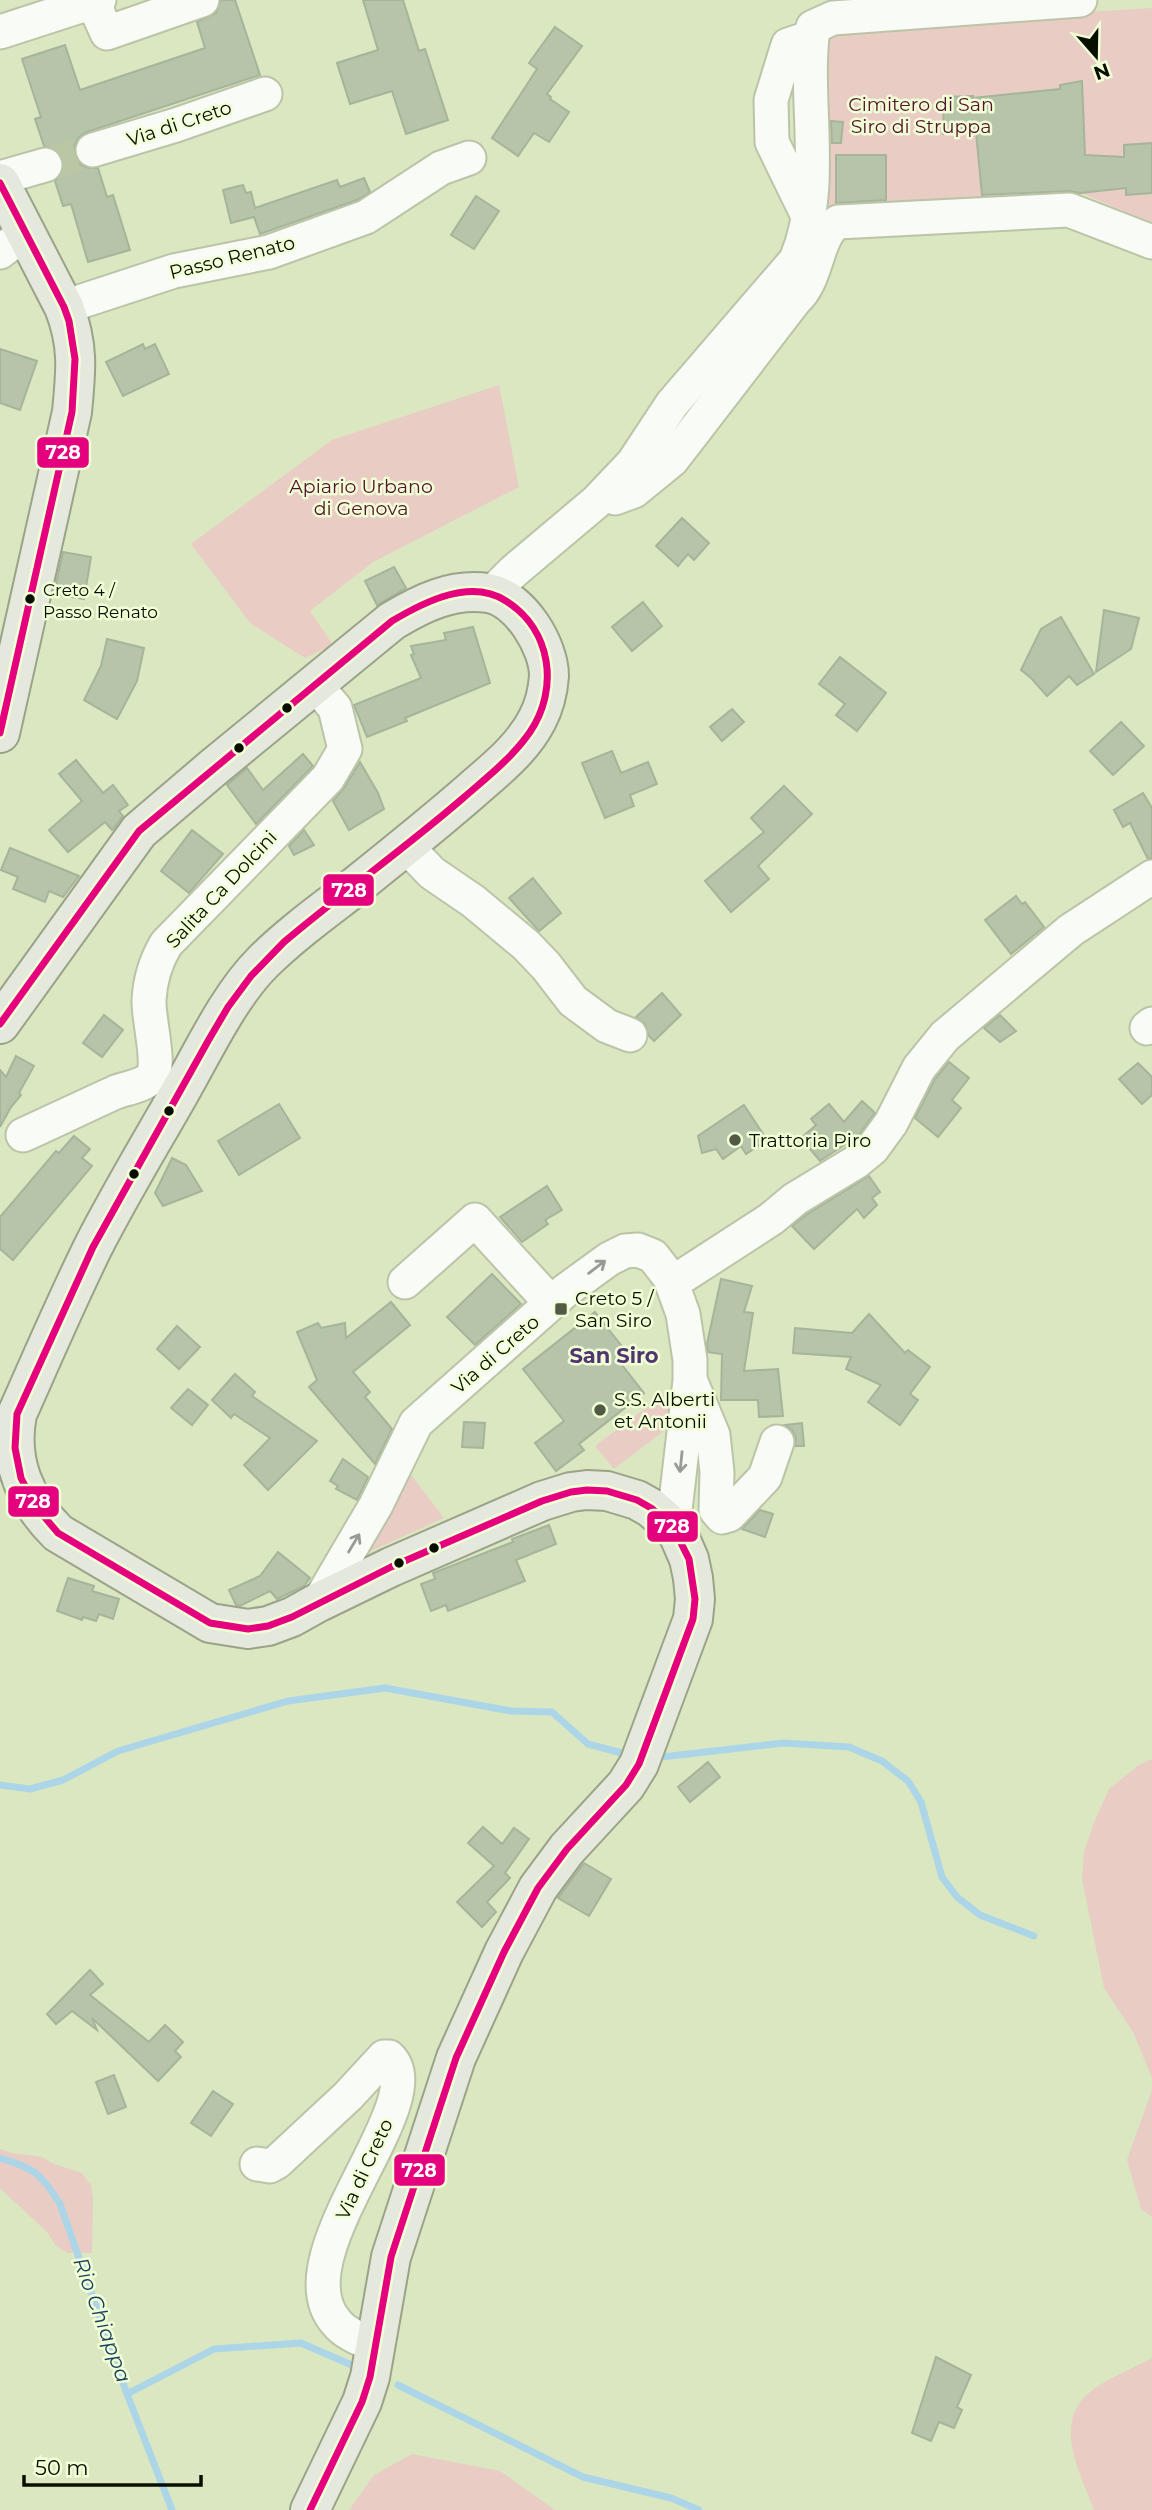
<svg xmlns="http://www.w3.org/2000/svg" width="1152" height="2510" viewBox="0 0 1152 2510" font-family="Montserrat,sans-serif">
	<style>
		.green { fill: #e9cdc4 }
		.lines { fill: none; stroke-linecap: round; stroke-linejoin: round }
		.stream { stroke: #acd6e8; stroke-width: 7 }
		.building { fill: #b6c5aa; stroke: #a6b49a; stroke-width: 2 }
		.minor-tunnel { stroke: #bac6a4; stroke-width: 33; stroke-dasharray: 33 17; stroke-linecap: butt }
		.minor-casing { stroke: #bbc4a7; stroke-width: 37 }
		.major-casing { stroke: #9aa388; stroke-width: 42 }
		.minor { stroke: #f9fbf6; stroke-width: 33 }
		.major { stroke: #e4e8dd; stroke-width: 38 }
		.bus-1-casing { stroke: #f1ffd7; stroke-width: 12 }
		.bus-1 { stroke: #e5007d; stroke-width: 7 }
		.oneway { stroke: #999c94 }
		.bus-dot { fill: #080e00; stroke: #f1ffd7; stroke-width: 2.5 }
		.poi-dot { fill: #525a44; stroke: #f1ffd7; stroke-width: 2.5 }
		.labels { text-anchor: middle; stroke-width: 5; stroke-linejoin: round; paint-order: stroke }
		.bus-label { font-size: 17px; fill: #080e00; stroke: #f1ffd7; text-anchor: start }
		.park-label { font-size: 19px; fill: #55122b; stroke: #f1ffd7 }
		.street-label { font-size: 19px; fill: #080e00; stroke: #f1ffd7 }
		.poi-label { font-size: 19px; fill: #080e00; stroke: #f1ffd7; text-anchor: start }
		.neighbourhood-label { font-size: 21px; font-weight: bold; fill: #503570; stroke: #f1ffd7 }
		.water-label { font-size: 21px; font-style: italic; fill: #1a415e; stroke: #f1ffd7 }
		.line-badge { stroke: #f1ffd7; stroke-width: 2.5 }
		.badge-label { font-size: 19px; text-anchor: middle; font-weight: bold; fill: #fff }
	</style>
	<rect width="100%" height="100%" fill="#dae7c1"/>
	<g class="green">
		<polygon points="1152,8 1152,224 1084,194 830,216 826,204 825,27"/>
		<polygon points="499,385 519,487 373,562 310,611 333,645 305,658 250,623 191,544 332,440"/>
		<polygon points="675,1386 678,1420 614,1469 595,1446"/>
		<polygon points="408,1471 444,1518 362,1555"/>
		<polygon points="1152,1759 1152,2078 1133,2032 1104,1988 1082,1879 1084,1853 1093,1825 1109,1789 1139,1765"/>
		<polygon points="1152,2090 1152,2217 1141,2209 1127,2160"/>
		<polygon points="0,2149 12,2153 42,2157 54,2164 82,2173 91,2185 93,2199 92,2253 68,2253 56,2246 47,2232 3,2191 0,2188"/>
		<path d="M1152,2358V2510H1094C1081,2474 1052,2424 1089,2393C1104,2380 1134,2368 1152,2358Z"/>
		<polygon points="412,2454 500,2471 555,2510 349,2510 374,2475"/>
	</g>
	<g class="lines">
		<g class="stream">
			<polyline points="662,1757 783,1743 849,1747 882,1761 908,1781 921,1802 942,1877 957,1897 980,1915 1034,1936"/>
			<polyline points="0,1785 30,1789 63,1780 118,1751 288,1701 385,1688 511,1711 552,1712 588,1744 622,1753"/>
			<path d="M0,2158C35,2168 41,2174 60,2204L127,2394L172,2510"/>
			<polyline points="398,2385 583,2477 671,2498 699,2510"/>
			<polyline points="127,2394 214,2349 301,2343 354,2366"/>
		</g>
	</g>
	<g class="building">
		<polygon points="221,0 235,0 260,75 87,132 79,137 74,146 75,156 80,164 88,168 98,168 107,197 113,195 130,250 88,262 71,204 63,206 55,181 63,170 63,159 58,151 44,146 35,119 41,117 22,59 65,45 80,90 205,48 197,22 216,13"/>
		<polygon points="363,0 403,0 419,51 425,49 448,120 406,134 392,91 350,104 337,63 378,50"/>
		<polygon points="555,27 582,46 547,94 551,97 550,99 569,112 549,142 534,133 518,156 492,138 537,69 529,63"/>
		<polygon points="1082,81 1085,155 1124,157 1124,145 1152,143 1152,193 1126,195 1126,188 1080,193 1068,191 982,195 976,132 943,134 944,97 973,96 973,98 1060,89 1060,85"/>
		<polygon points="831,121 843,122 841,143 832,143"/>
		<polygon points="836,155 886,155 886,200 836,203"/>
		<polygon points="364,178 370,192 357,200 260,234 254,217 231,223 223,190 243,185 246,193 251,192 255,208 337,180 340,187"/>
		<polygon points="476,196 499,211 474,249 451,235"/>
		<polygon points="143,344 145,349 155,344 169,374 123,396 106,362"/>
		<polygon points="0,349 37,361 20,410 0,403"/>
		<polygon points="682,518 709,543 694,560 688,554 678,566 656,546"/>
		<polygon points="63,552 91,557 84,599 54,594"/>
		<polygon points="394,567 406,588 377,605 365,581"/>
		<polygon points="643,602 662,626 632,651 612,627"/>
		<polygon points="1104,610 1139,618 1131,649 1096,672"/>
		<polygon points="1061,617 1094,674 1077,685 1069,676 1047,696 1031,678 1021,670 1041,629"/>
		<polygon points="473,627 490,683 405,718 407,721 367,737 354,705 421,678 411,655 414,654 411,646 446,640 444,633"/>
		<polygon points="107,639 144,648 137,681 117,719 84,700 101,666"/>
		<polygon points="840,657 886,693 857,731 836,715 845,704 819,684"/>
		<polygon points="732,709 744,722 722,741 710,727"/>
		<polygon points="1121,722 1144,746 1113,775 1090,751"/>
		<polygon points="612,751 621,773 648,762 657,784 630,795 634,806 605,818 582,763"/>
		<polygon points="303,754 313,766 256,824 227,785 247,768 263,790"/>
		<polygon points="76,760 103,793 113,785 128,805 119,811 123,816 113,829 112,830 105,822 68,852 49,830 82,801 59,774"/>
		<polygon points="360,762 378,793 384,809 349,830 333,801 344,788"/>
		<polygon points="784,786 812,814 758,866 769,879 731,912 705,881 764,832 751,818"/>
		<polygon points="1143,793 1152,808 1152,858 1148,859 1130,823 1123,827 1114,810"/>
		<polygon points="192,830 223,854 189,893 161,871"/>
		<polygon points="304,830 314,845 294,855 289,846"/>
		<polygon points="10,848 62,869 79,876 63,897 49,891 45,902 13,889 18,877 1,870"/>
		<polygon points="533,878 561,913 539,931 509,898"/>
		<polygon points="1016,896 1022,904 1025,902 1044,927 1011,954 985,920"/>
		<polygon points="662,993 681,1015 654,1041 649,1036 645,1024 636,1017"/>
		<polygon points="104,1015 123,1030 102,1057 83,1043"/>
		<polygon points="1000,1015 1016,1031 1000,1042 984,1028"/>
		<polygon points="16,1056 34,1066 19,1093 21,1095 11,1107 0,1127 0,1070 6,1077"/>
		<polygon points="949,1062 969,1078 952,1100 961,1108 938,1137 915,1118 935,1079"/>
		<polygon points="1138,1063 1152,1077 1152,1095 1142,1104 1119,1079"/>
		<polygon points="862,1101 875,1113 858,1136 820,1161 801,1138 816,1125 811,1119 829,1104 844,1122"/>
		<polygon points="279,1104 300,1138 239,1175 218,1141"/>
		<polygon points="744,1105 767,1140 746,1154 741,1146 723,1159 716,1149 702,1153 698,1136"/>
		<polygon points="74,1136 90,1149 82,1158 92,1166 13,1260 0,1249 0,1217 56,1151 59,1153"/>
		<polygon points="172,1158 186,1165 202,1191 163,1206 155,1193"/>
		<polygon points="869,1176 880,1192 872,1198 877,1205 864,1218 857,1209 814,1249 792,1226 806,1215"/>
		<polygon points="547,1186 562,1210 545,1220 548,1224 522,1242 500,1217"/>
		<polygon points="492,1274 521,1304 475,1345 447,1317"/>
		<polygon points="721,1279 752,1286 744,1312 753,1313 744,1371 778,1369 783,1416 759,1417 758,1400 721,1400 722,1354 708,1352 707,1344"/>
		<polygon points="391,1302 410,1325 353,1372 370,1392 365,1397 392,1429 375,1464 309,1387 317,1380 297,1332 318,1323 321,1328 345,1323 346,1338"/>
		<polygon points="595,1312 628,1354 619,1361 644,1393 579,1444 584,1450 556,1471 535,1443 564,1421 523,1369"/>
		<polygon points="869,1314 905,1353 908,1350 930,1367 910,1394 918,1400 900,1425 868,1402 881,1385 846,1369 851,1357 793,1353 795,1328 852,1333"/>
		<polygon points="177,1326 200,1347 179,1369 157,1349"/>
		<polygon points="235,1374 255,1392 252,1396 317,1441 268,1490 244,1465 270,1438 234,1414 231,1418 212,1400"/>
		<polygon points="188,1389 208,1405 192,1425 171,1408"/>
		<polygon points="464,1422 485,1423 483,1448 462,1447"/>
		<polygon points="802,1423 804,1446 795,1446 796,1438 792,1430 785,1425"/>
		<polygon points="343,1459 368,1477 357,1500 336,1489 338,1486 330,1481"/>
		<polygon points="760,1510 773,1514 765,1537 742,1529"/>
		<polygon points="549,1525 556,1544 516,1560 525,1581 448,1611 446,1605 431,1611 421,1584 435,1579 433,1573 513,1542 512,1539"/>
		<polygon points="278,1552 310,1578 304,1586 277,1599 270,1591 240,1606 236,1605 229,1590 260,1576"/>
		<polygon points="68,1578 94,1586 92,1591 119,1599 113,1619 99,1614 96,1621 83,1617 82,1620 57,1611"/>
		<polygon points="708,1762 720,1777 690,1802 678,1787"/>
		<polygon points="483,1827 502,1844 514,1828 529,1839 505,1873 510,1878 487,1902 496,1912 482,1927 457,1902 494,1866 468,1843"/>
		<polygon points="584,1863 611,1879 589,1916 558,1898"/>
		<polygon points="90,1970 103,1984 90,1995 149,2042 165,2025 183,2042 175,2051 181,2057 158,2081 92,2018 97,2030 72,2011 56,2024 47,2014"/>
		<polygon points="114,2075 126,2107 108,2114 96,2082"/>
		<polygon points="213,2091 233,2104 211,2136 191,2123"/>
		<polygon points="936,2357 971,2375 957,2407 962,2410 954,2428 939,2422 931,2441 912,2433"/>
	</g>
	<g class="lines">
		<polyline class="minor-tunnel" points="45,165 93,150"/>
		<defs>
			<g id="minor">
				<polyline points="93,2 107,33 202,0"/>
				<polyline points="0,32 99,0"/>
				<polyline points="93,150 176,125 265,94"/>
				<polyline points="0,178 45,165"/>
				<polyline points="807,214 772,142 771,100 788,45 812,37"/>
				<polyline points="0,252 25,233"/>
				<polyline points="64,307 174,271 269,252 366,217 441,168 469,158"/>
				<path d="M615,498L634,491L672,460L795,300C819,279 815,236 838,222L1069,210L1152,242"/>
				<path d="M492,593L514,571L596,502L633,463L672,404L796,260C827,186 803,104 813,27L833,18L1080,0"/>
				<polyline points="407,847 432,873 473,901 526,945 546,966 573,1001 607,1026 630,1035"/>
				<polyline points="1147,1028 1152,1024"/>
				<path d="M23,1135C54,1121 85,1106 116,1092C127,1088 142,1086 151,1078C162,1069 148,1018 149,1000C150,980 156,961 166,944L328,778L345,749L335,708L314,683"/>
				<polyline points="670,1278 683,1276 771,1219 795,1199 856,1162 872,1149 891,1123 919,1068 945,1036 1071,930 1152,877"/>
				<polyline points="405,1282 475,1220 551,1303"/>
				<polyline points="691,1382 713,1435 717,1472 716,1510 722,1517 729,1515 765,1477 777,1442"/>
				<polyline points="319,1602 376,1505 416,1423 565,1291 609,1259 625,1251 638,1250 653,1256 670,1278 683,1314 690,1360 690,1381 673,1527"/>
				<path d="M257,2164L270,2166L277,2162L348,2096L384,2057H389C436,2101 278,2256 336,2322C346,2335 363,2340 377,2346"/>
			</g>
			<g id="major">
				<path d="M0,183L64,307C79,345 76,372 72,412L0,733"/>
				<path d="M0,1024L139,831L214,767L392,621C422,603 452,588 488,593C520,598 549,646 549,676C548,690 544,707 537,720C522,749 495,770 471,791C432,825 392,857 352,889C322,912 290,935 263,962C229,996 204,1050 180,1092C151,1143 120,1194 93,1247C66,1302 42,1358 17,1414C8,1461 24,1499 58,1533L210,1623L248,1629L268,1626L292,1617L319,1602L391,1567L542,1501L571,1492L587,1490L607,1491L637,1500L651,1508L673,1527L679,1536L689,1559L693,1578L695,1599L693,1619L639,1764L626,1785L567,1849L538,1888L504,1952L456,2058L391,2257L370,2377L362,2402L310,2510"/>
			</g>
		</defs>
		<use href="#minor" class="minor-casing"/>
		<use href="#major" class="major-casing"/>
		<use href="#minor" class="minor"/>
		<use href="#major" class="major"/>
		<defs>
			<g id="bus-1">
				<polyline points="0,183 64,307 69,321 75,359 72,412 0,733"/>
				<path d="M0,1024L139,831L392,621C424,602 470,578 506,601C552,630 559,689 530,732C512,758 486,778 462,799C404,849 342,893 284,942L251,976L228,1007L208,1041L93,1247L17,1414L15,1448L21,1478L36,1507L58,1533L210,1623L248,1629L268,1626L292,1617L391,1567L542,1501L571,1492L587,1490L607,1491L637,1500L651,1508L673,1527L689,1559L695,1599L693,1619L639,1764L626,1785L567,1849L538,1888L504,1952L456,2058L391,2257L370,2377L362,2402L310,2510"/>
			</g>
		</defs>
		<use href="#bus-1" class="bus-1-casing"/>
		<use href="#bus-1" class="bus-1"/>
	</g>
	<defs><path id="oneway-shaft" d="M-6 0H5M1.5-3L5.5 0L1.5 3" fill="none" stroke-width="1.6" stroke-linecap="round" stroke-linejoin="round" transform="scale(1.75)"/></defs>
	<g class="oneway">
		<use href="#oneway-shaft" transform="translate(597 1267) rotate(-37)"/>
		<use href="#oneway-shaft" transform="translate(681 1462) rotate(96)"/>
		<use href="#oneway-shaft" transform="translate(354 1543) rotate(-59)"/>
	</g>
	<g class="bus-dot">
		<circle cx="30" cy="599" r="6"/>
		<circle cx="287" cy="708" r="6"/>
		<circle cx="239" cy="748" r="6"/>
		<circle cx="169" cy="1111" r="6"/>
		<circle cx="134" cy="1174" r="6"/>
		<circle cx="434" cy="1548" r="6"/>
		<circle cx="399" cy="1563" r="6"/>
	</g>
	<g class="poi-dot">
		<circle cx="735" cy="1140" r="7"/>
		<rect x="554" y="1302" width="14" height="14" rx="3.5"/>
		<circle cx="600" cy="1410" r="7"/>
	</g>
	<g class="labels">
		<g class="bus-label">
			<text x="43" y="596">Creto 4 /<tspan x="43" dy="22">Passo Renato</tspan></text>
		</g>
		<g class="park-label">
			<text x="921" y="111">Cimitero di San<tspan x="921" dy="22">Siro di Struppa</tspan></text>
			<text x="361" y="493">Apiario Urbano<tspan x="361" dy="22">di Genova</tspan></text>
		</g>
		<g class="street-label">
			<text transform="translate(179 123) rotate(-18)" y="7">Via di Creto</text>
			<text transform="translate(232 257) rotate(-14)" y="7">Passo Renato</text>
			<text transform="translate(221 889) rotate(-47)" y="7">Salita Ca Dolcini</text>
			<text transform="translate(495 1354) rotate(-41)" y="7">Via di Creto</text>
			<text transform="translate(364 2169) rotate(-65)" y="7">Via di Creto</text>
		</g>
		<g class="poi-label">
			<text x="749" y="1147">Trattoria Piro</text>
			<text x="575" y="1305">Creto 5 /<tspan x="575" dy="22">San Siro</tspan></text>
			<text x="614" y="1406">S.S. Alberti<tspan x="614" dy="22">et Antonii</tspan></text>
		</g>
		<g class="neighbourhood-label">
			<text x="614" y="1363">San Siro</text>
		</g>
		<g class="water-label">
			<text transform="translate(102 2320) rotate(70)" y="7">Rio Chiappa</text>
		</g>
	</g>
	<g class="line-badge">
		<rect x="36" y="436" width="54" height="33" rx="7" fill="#e5007d"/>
		<rect x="322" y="873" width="53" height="34" rx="7" fill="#e5007d"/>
		<rect x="7" y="1485" width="53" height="33" rx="7" fill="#e5007d"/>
		<rect x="646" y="1510" width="53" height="33" rx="7" fill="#e5007d"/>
		<rect x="393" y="2153" width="53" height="34" rx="7" fill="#e5007d"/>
	</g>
	<g class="badge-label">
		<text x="63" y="459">728</text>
		<text x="349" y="897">728</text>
		<text x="33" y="1508">728</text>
		<text x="672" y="1533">728</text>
		<text x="419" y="2177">728</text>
	</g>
	<g transform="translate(1096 56) rotate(160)" stroke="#f1ffd7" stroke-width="5" paint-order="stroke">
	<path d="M0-5L12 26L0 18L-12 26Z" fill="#080e00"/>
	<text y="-10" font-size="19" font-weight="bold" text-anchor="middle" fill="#080e00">N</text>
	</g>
	<path d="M24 2475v10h177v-10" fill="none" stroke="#080e00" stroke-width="3.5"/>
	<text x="35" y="2475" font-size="21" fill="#080e00" stroke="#f1ffd7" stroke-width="5" paint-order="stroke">50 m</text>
</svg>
